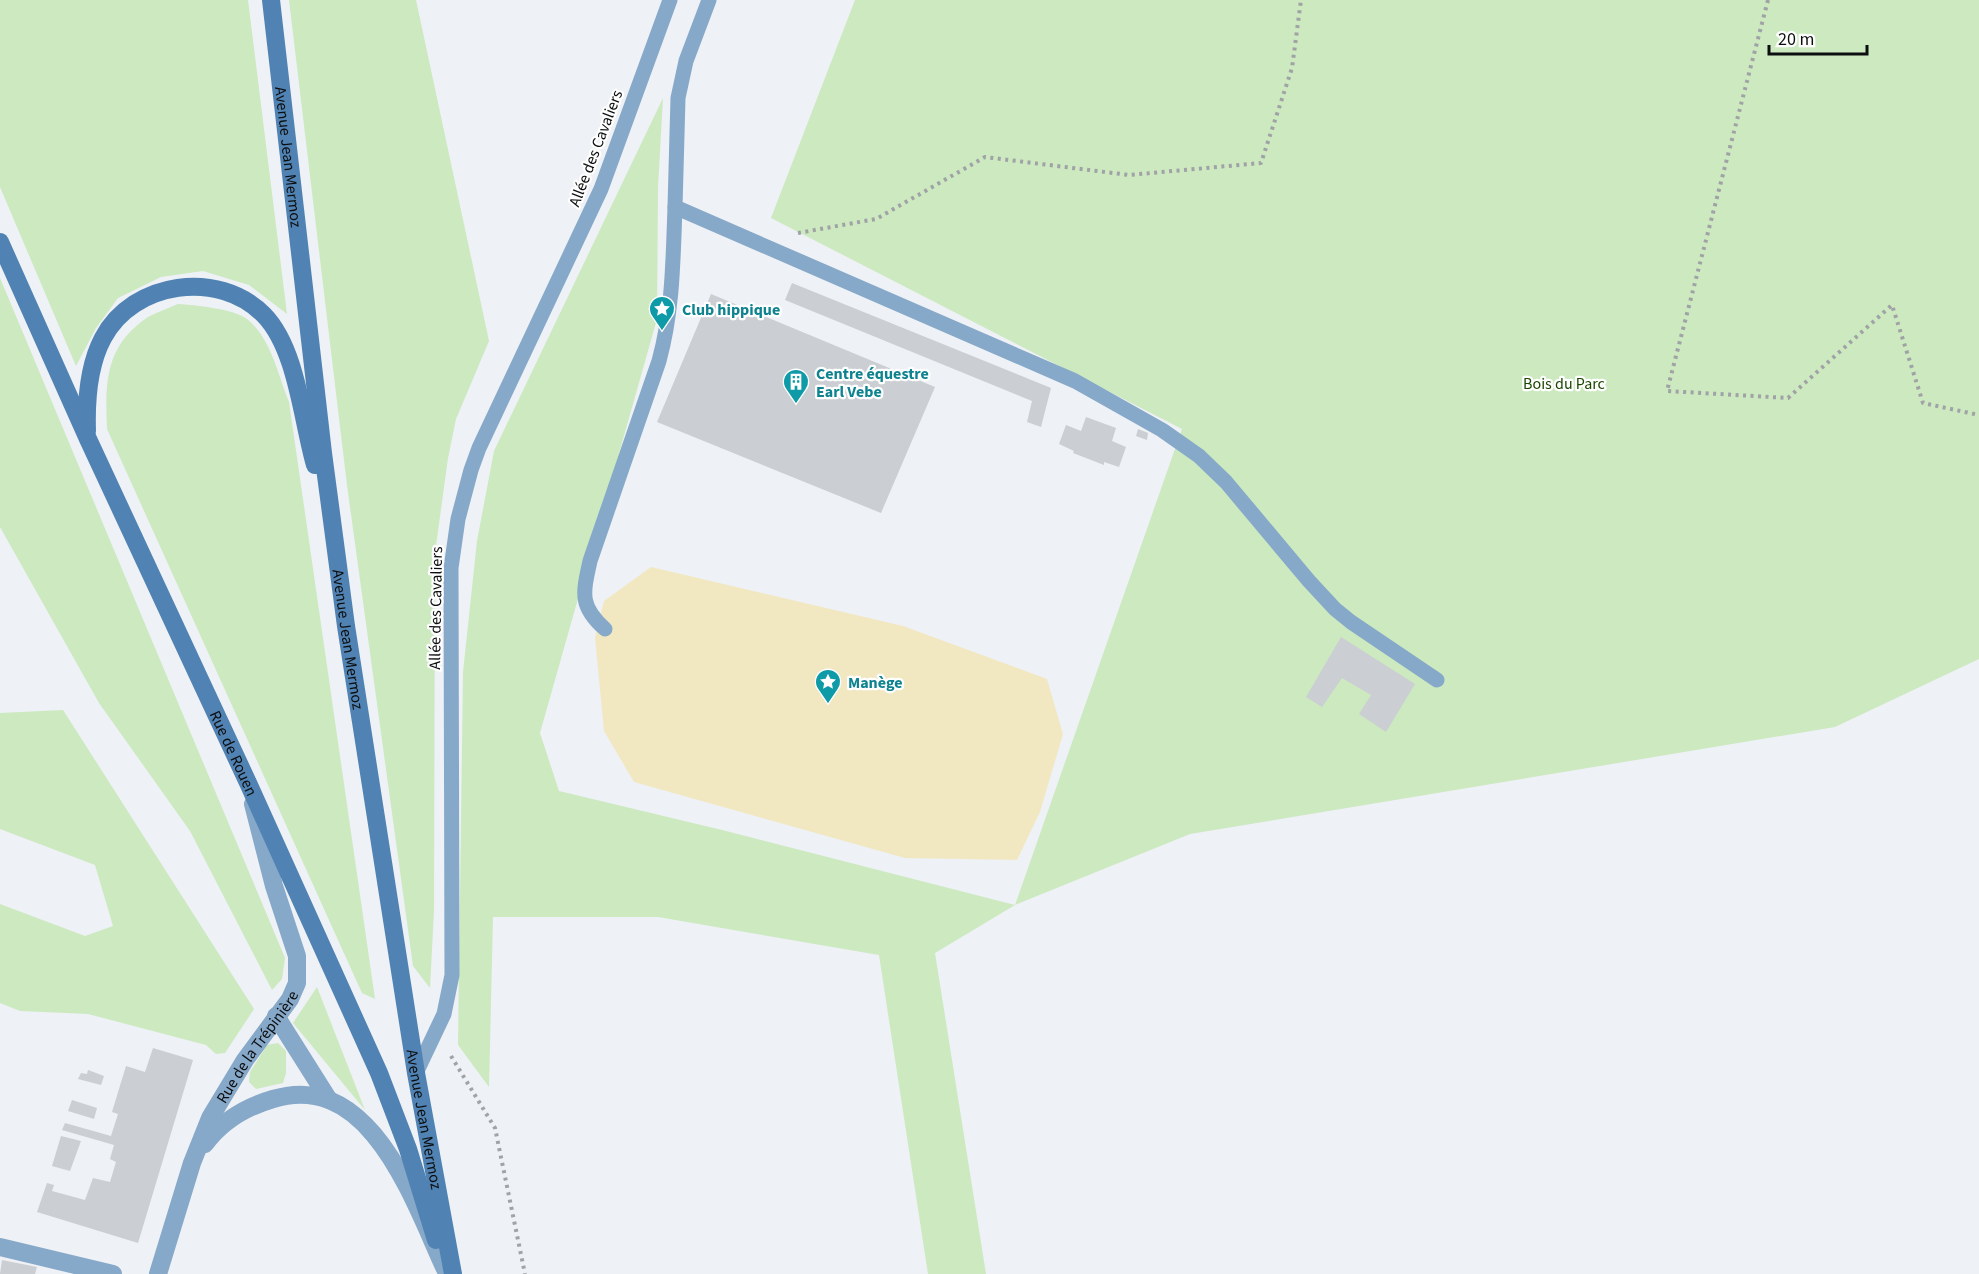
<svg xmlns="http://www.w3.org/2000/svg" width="1979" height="1274" viewBox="0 0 1979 1274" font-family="'Source Sans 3',sans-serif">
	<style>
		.green { fill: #cce9c0 }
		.sand { fill: #f1e8c2 }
		.building { fill: #cbced2 }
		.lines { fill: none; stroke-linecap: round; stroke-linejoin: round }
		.path { stroke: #a0a2a5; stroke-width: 4; stroke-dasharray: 3 4.5; stroke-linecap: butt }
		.service { stroke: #86a8c9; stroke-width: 15 }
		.minor { stroke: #86a8c9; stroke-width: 18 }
		.secondary { stroke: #5083b3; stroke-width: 18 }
		.labels { text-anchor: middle; stroke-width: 4.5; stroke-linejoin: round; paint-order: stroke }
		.street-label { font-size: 16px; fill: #0d0e0f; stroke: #fefefe }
		.culture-label { font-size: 16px; font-weight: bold; fill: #0d838f; stroke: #fefefe; text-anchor: start }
		.park-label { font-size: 16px; fill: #1b4600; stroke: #fefefe }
	</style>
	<rect width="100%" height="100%" fill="#eef1f5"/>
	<g class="green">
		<polygon points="0,0 248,0 287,314 249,285 203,271 161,277 118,298 96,328 76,366 0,187"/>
		<polygon points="289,0 416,0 489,341 456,419 448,458 435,553 434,910 430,988 413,966 347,485"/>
		<polygon points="855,0 1979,0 1979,659 1835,727 1190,834 1015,905 935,953 986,1274 928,1274 879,955 658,917 493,917 489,1087 458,1045 463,672 477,541 494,451 663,98 658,187 657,319 540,733 559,791 722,830 1015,905 1182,429 771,218"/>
		<polygon points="0,278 285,958 282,979 272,990 190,831 99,703 0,527"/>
		<path d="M178,304C195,305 234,309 247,319C271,338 278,375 289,402L375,999L362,993L107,429C105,382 105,346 148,317C157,312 169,308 178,304Z"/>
		<polygon points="63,710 254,1009 225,1053 216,1054 206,1045 88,1014 20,1011 0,1003 0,904 85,936 113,926 95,865 0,829 0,713"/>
		<polygon points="317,987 365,1110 293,1023"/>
		<polygon points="278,1043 286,1051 286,1073 283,1083 256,1089 249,1082 250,1072 267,1045"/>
	</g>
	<polygon class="sand" points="651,567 903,626 1047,679 1063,734 1040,812 1017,860 905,858 634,782 604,731 595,638 604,601"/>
	<g class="building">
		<polygon points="792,283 1051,388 1041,427 1027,422 1032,401 785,300"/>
		<polygon points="711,294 935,387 881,513 657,422"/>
		<polygon points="1086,417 1116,428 1112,441 1126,447 1119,467 1104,462 1104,465 1073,453 1074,451 1059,444 1066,425 1081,431"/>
		<polygon points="1138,429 1148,433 1147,440 1136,436"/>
		<polygon points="1341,637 1415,684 1386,732 1359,714 1371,695 1342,678 1322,707 1306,697"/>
		<polygon points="153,1048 193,1060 138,1243 37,1212 47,1183 54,1185 52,1191 85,1200 93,1178 110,1182 116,1162 110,1159 114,1145 62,1130 65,1123 111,1136 118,1114 112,1112 126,1066 145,1072"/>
		<polygon points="88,1070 104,1076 101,1085 78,1079 81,1073 87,1074"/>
		<polygon points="72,1100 97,1108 94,1119 68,1111"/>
		<polygon points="61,1136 81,1141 70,1171 52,1166"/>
		<polygon points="2,1260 37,1267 35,1274 0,1274"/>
	</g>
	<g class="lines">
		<g class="path">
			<polyline points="1768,0 1667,391 1788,398 1892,305 1923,403 1979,415"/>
			<polyline points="798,233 876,219 985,157 1129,175 1261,163 1292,68 1301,0"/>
			<polyline points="451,1056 495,1128 525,1274"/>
		</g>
		<g class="service">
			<polyline points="709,0 686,61 678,98 675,207 1075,381 1162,430 1199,456 1226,482 1309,581 1335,609 1351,622 1437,680"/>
			<path d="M605,629C579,606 583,593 590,561L659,361C673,310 673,259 675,207"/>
			<polyline points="416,1073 444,1014 452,975 451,568 458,519 471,470 479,448 601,189 670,0"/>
		</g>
		<g class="minor">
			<polyline points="276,1016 329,1100"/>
			<path d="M205,1144C222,1121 246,1107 273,1099C371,1069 414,1203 445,1269"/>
			<polyline points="0,1247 113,1274"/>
			<path id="s1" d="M158,1274L192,1163L210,1118L245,1060L290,999L297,983V956L274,886L253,804"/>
		</g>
		<g class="secondary">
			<path id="s2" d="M271,0L323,453L346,626L416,1073L453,1274"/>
			<path id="s3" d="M0,242L88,439L249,785L379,1073L408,1149L436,1240"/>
			<path d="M87,431C86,400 88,366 103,338C133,281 219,269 264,315C297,349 302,420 315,465"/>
		</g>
	</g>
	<defs>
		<symbol id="sight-pin" viewBox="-11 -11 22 30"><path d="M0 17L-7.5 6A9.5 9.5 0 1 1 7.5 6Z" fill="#0f9aa8" stroke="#fefefe"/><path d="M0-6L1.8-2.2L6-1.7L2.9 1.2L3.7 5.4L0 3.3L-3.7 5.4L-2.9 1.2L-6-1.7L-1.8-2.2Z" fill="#fff"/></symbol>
		<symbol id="building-pin" viewBox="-11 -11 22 30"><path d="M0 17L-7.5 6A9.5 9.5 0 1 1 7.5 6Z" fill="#0f9aa8" stroke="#fefefe"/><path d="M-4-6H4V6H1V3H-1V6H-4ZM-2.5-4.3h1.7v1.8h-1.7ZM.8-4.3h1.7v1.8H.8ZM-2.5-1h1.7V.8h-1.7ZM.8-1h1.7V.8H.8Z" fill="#fff"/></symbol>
	</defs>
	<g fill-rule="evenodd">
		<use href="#sight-pin" x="647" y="294" width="30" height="40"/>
		<use href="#building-pin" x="781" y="367" width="30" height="40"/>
		<use href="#sight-pin" x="813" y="667" width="30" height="40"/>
	</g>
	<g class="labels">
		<g class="street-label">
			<text transform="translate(595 148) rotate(-69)" y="6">Allée des Cavaliers</text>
			<text dy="6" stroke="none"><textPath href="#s2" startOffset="158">Avenue Jean Mermoz</textPath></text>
			<text transform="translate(435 608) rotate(-89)" y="6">Allée des Cavaliers</text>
			<text dy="6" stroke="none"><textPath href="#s2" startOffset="644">Avenue Jean Mermoz</textPath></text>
			<text dy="6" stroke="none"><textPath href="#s3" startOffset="562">Rue de Rouen</textPath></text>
			<text dy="6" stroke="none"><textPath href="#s1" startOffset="250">Rue de la Trépinière</textPath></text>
			<text dy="6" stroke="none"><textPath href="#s2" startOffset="1130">Avenue Jean Mermoz</textPath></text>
		</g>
		<g class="culture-label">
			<text x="682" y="315">Club hippique</text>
			<text x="816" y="379">Centre équestre<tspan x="816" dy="18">Earl Vebe</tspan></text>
			<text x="848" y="688">Manège</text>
		</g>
		<g class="park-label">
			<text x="1564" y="389">Bois du Parc</text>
		</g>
	</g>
	<path d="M1769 45v9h98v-9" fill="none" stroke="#0d0e0f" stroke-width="3"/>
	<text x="1778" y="45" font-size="18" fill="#0d0e0f" stroke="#fefefe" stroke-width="4.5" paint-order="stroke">20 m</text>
</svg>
